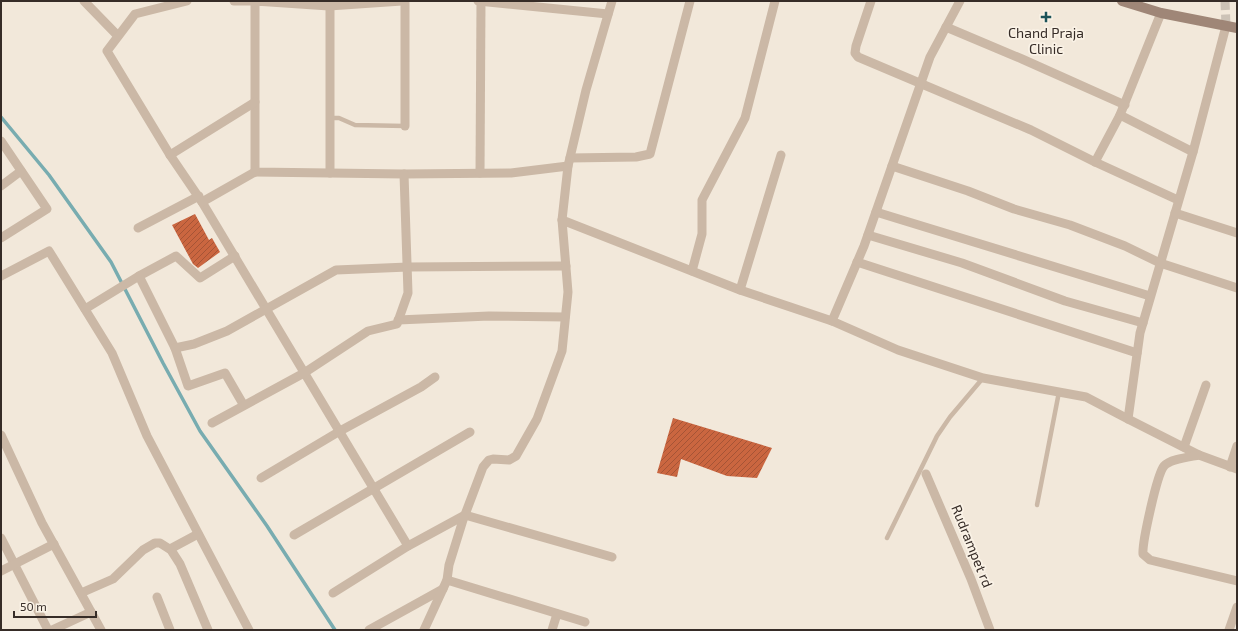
<svg xmlns="http://www.w3.org/2000/svg" width="1238" height="631" viewBox="0 0 1238 631" font-family="'Exo 2',sans-serif">
	<style>
		.lines { fill: none; stroke-linecap: round; stroke-linejoin: round }
		.stream { stroke: #78acb0; stroke-width: 3.5 }
		.building { fill: url(#building-hatch) }
		.street-tunnel { stroke: #ccc2b6; stroke-width: 9; stroke-dasharray: 9 4.5; stroke-linecap: butt }
		.lane { stroke: #cbb8a6; stroke-width: 4.5 }
		.street { stroke: #cbb8a6; stroke-width: 9 }
		.secondary { stroke: #9f8677; stroke-width: 10 }
		.poi-dot { fill: #1b5359; stroke: #faf2e6; stroke-width: 1.5 }
		.labels { text-anchor: middle; stroke-width: 3.5; stroke-linejoin: round; paint-order: stroke }
		.poi-label { font-size: 14px; fill: #362c27; stroke: #faf2e6 }
		.street-label { font-size: 14px; fill: #362c27; stroke: #faf2e6 }
	</style>
	<defs>
		<pattern id="building-hatch" width="6" height="6" patternUnits="userSpaceOnUse"><rect width="6" height="6" fill="#ca6640"/><path d="M-1 1l2-2M0 6l6-6M5 7l2-2" fill="none" stroke="#a55436"/></pattern>
	</defs>
	<rect width="100%" height="100%" fill="#f2e8da"/>
	<g class="lines">
		<polyline class="stream" points="1,117 49,175 111,262 163,363 200,431 267,526 335,630"/>
	</g>
	<g class="building">
		<polygon points="195,214 209,240 212,238 220,252 198,268 193,264 172,225"/>
		<polygon points="673,418 772,448 757,478 727,476 681,459 677,477 657,473"/>
	</g>
	<g class="lines">
		<polyline class="street-tunnel" points="1225,1 1226,26"/>
		<g class="lane">
			<polyline points="330,118 339,118 355,125 405,126"/>
			<polyline points="1037,505 1059,392"/>
			<polyline points="887,538 937,436 950,417 983,378"/>
		</g>
		<g class="street">
			<polyline points="84,1 118,36"/>
			<polyline points="187,1 135,14 107,51 170,155 202,202 408,546"/>
			<polyline points="234,1 255,1"/>
			<polyline points="330,1 330,173"/>
			<polyline points="402,1 329,6 255,1 255,172 404,174 511,173 568,166"/>
			<polyline points="405,1 405,126"/>
			<polyline points="478,1 608,14"/>
			<polyline points="871,1 856,46 855,53 858,57 1031,130 1095,162 1178,200"/>
			<polyline points="960,1 930,57 864,246 832,321 898,350 983,378 1086,397 1128,419"/>
			<polyline points="1161,13 1120,115 1193,152"/>
			<polyline points="1226,26 1193,152 1140,333 1128,419 1199,455 1237,469"/>
			<polyline points="946,27 1022,59 1125,105"/>
			<polyline points="1,141 47,209 1,238"/>
			<polyline points="170,155 255,102"/>
			<polyline points="570,158 636,157 650,154 690,1"/>
			<polyline points="1095,162 1120,115"/>
			<polyline points="892,166 968,191 1014,209 1070,225 1125,246 1160,263 1237,288"/>
			<polyline points="480,173 481,1"/>
			<polyline points="1,186 21,171"/>
			<polyline points="202,202 255,172"/>
			<polyline points="876,212 1150,296"/>
			<polyline points="1175,213 1237,233"/>
			<polyline points="562,220 740,290 832,321"/>
			<polyline points="138,228 199,196"/>
			<polyline points="868,235 962,263 1065,301 1143,323"/>
			<polyline points="857,262 1137,353"/>
			<polyline points="692,271 702,234 702,200 745,118 775,1"/>
			<polyline points="1,276 49,251 112,353 147,436 249,630"/>
			<polyline points="740,290 781,155"/>
			<polyline points="85,309 139,276"/>
			<polyline points="398,320 489,316 565,317"/>
			<polyline points="175,348 139,276 176,256 200,278 235,256"/>
			<polyline points="243,404 225,373 188,386 175,348 194,344 227,331 336,270 408,267 566,266"/>
			<polyline points="212,423 304,373 368,331 397,324 408,293 404,174"/>
			<polyline points="1,435 42,523 101,630"/>
			<polyline points="1184,447 1206,385"/>
			<path d="M1199,455C1189,457 1170,459 1164,466C1157,474 1142,543 1143,554L1150,560L1237,581"/>
			<polyline points="1230,467 1237,446"/>
			<polyline points="926,474 971,579 990,630"/>
			<polyline points="261,478 340,431 421,387 435,377"/>
			<polyline points="294,535 470,432"/>
			<polyline points="1,538 48,630"/>
			<polyline points="170,549 198,534"/>
			<polyline points="1,571 54,544"/>
			<polyline points="447,580 585,622"/>
			<polyline points="81,593 113,579 143,550 155,543 160,543 171,550 180,564 208,630"/>
			<polyline points="333,593 408,546 465,515 612,557"/>
			<polyline points="157,597 170,630"/>
			<polyline points="52,630 91,612"/>
			<polyline points="369,630 443,589"/>
			<polyline points="424,630 447,580 449,565 463,520 483,467 489,460 493,459 509,460 516,456 537,419 562,351 568,292 562,220 568,166 586,90 612,1"/>
			<polyline points="552,630 557,614"/>
			<polyline points="1229,630 1237,607"/>
		</g>
		<polyline class="secondary" points="1122,1 1161,13 1237,28"/>
	</g>
	<path class="poi-dot" d="M1044 11h4v4h4v4h-4v4h-4v-4h-4v-4h4z"/>
	<g class="labels">
		<g class="poi-label">
			<text x="1046" y="38">Chand Praja<tspan x="1046" dy="16">Clinic</tspan></text>
		</g>
		<g class="street-label">
			<text transform="translate(972 546) rotate(68)" y="5">Rudrampet rd</text>
		</g>
	</g>
	<rect width="1238" height="631" fill="none" stroke="#362c27" stroke-width="4"/>
	<path d="M14 611v6h82v-6" fill="none" stroke="#362c27" stroke-width="2"/>
	<text x="20" y="611" font-size="12" fill="#362c27" stroke="#faf2e6" stroke-width="3" paint-order="stroke">50 m</text>
</svg>
